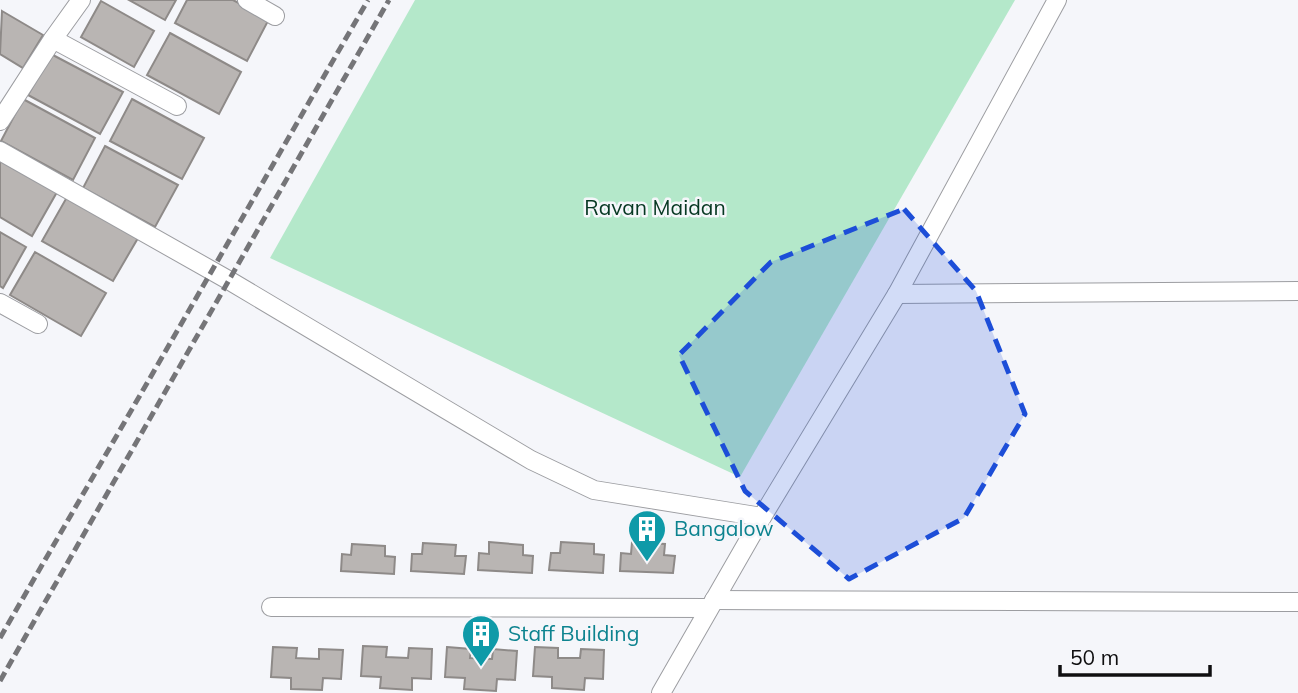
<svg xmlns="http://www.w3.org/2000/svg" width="1298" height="693" viewBox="0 0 1298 693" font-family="Mulish,sans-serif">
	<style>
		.green { fill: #b4e8ca }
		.building { fill: #b9b5b3; stroke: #8e8a88; stroke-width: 2 }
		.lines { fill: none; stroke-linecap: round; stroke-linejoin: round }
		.street-casing { stroke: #9c9da1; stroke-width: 20 }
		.street { stroke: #fff; stroke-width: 18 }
		.rail { stroke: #757578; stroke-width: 5; stroke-dasharray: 10 5; stroke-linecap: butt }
		.marked { fill: #1d4ed8; fill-opacity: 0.2; stroke: #1d4ed8; stroke-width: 5; stroke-dasharray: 14 9; stroke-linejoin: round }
		.labels { text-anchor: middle; stroke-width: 5; stroke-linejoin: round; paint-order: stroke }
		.park-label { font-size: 21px; fill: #063822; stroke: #f5f6fa }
		.culture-label { font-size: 21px; fill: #0d838f; stroke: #f5f6fa; text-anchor: start }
	</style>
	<rect width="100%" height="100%" fill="#f5f6fa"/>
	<polygon class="green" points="415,0 1015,0 740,477 270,258"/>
	<g class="building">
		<polygon points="129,0 176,0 165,20"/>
		<polygon points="187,0 233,0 269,19 247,61 175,23"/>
		<polygon points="101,1 154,31 134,67 81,37"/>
		<polygon points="2,11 43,35 23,68 0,54"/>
		<polygon points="170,33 241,72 219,114 147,75"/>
		<polygon points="51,54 123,92 100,134 28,95"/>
		<polygon points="23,99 95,138 73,180 1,141"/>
		<polygon points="132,99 204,138 182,179 110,141"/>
		<polygon points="105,146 178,185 155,227 83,188"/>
		<polygon points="0,159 57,192 32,236 0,217"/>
		<polygon points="67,197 138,238 113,281 42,241"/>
		<polygon points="0,232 26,247 3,288 0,286"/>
		<polygon points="35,252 106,293 81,336 10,295"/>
		<polygon points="489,542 523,545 523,555 533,556 532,573 478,570 479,553 489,554"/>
		<polygon points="561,542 594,544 594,554 604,555 603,573 549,570 551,553 560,553"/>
		<polygon points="632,542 665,544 664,555 675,556 673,573 620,571 621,553 631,554"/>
		<polygon points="423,543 456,545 455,556 466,556 464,574 411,571 412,554 422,554"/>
		<polygon points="352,544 385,546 385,556 395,557 394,574 341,571 342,554 351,555"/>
		<polygon points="363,646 387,647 386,657 408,658 409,648 432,649 431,679 412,678 412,690 380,688 381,677 361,676"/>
		<polygon points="273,647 297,648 296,658 319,659 319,649 343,650 341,679 323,678 322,690 291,689 291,678 271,677"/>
		<polygon points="447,647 471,649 470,658 492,659 493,649 517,651 515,680 497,679 496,691 464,689 465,678 445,677"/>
		<polygon points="535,647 558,648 558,658 580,658 581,649 604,650 603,679 585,678 584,690 552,688 552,677 533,676"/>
	</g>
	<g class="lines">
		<defs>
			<g id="street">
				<polyline points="247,0 275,16"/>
				<polyline points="53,39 177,106"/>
				<polyline points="0,121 53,39 81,0"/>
				<polyline points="0,151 230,281 531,460 594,490 762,517"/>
				<polyline points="897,294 1298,291"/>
				<polyline points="0,303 38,324"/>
				<polyline points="714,600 1298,602"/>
				<polyline points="271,607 709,608"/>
				<polyline points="661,693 762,517 897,294 1057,0"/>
			</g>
		</defs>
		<use href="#street" class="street-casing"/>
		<use href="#street" class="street"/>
		<g class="rail">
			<polyline points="0,638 368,0"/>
			<polyline points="0,681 389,0"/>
		</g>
	</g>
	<path class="marked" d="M904,209L976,291L1025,414L964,518L849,579L745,491L679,355L771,262Z"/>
	<defs>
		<symbol id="building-pin" viewBox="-11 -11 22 30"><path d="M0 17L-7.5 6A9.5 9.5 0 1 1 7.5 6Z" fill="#0f9aa8" stroke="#f5f6fa"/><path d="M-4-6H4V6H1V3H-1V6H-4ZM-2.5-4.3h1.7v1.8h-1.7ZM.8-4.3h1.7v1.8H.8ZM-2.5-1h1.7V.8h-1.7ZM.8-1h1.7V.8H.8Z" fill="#fff"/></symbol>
	</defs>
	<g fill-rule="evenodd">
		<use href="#building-pin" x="625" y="507" width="44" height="60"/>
		<use href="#building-pin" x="459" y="612" width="44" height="60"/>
	</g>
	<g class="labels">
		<g class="park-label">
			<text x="655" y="215">Ravan Maidan</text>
		</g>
		<g class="culture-label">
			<text x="674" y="536">Bangalow</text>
			<text x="508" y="641">Staff Building</text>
		</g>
	</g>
	<path d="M1060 665v10h150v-10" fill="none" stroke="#0f0f10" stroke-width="3.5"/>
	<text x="1070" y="665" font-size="21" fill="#0f0f10" stroke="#f5f6fa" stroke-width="5" paint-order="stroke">50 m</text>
</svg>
